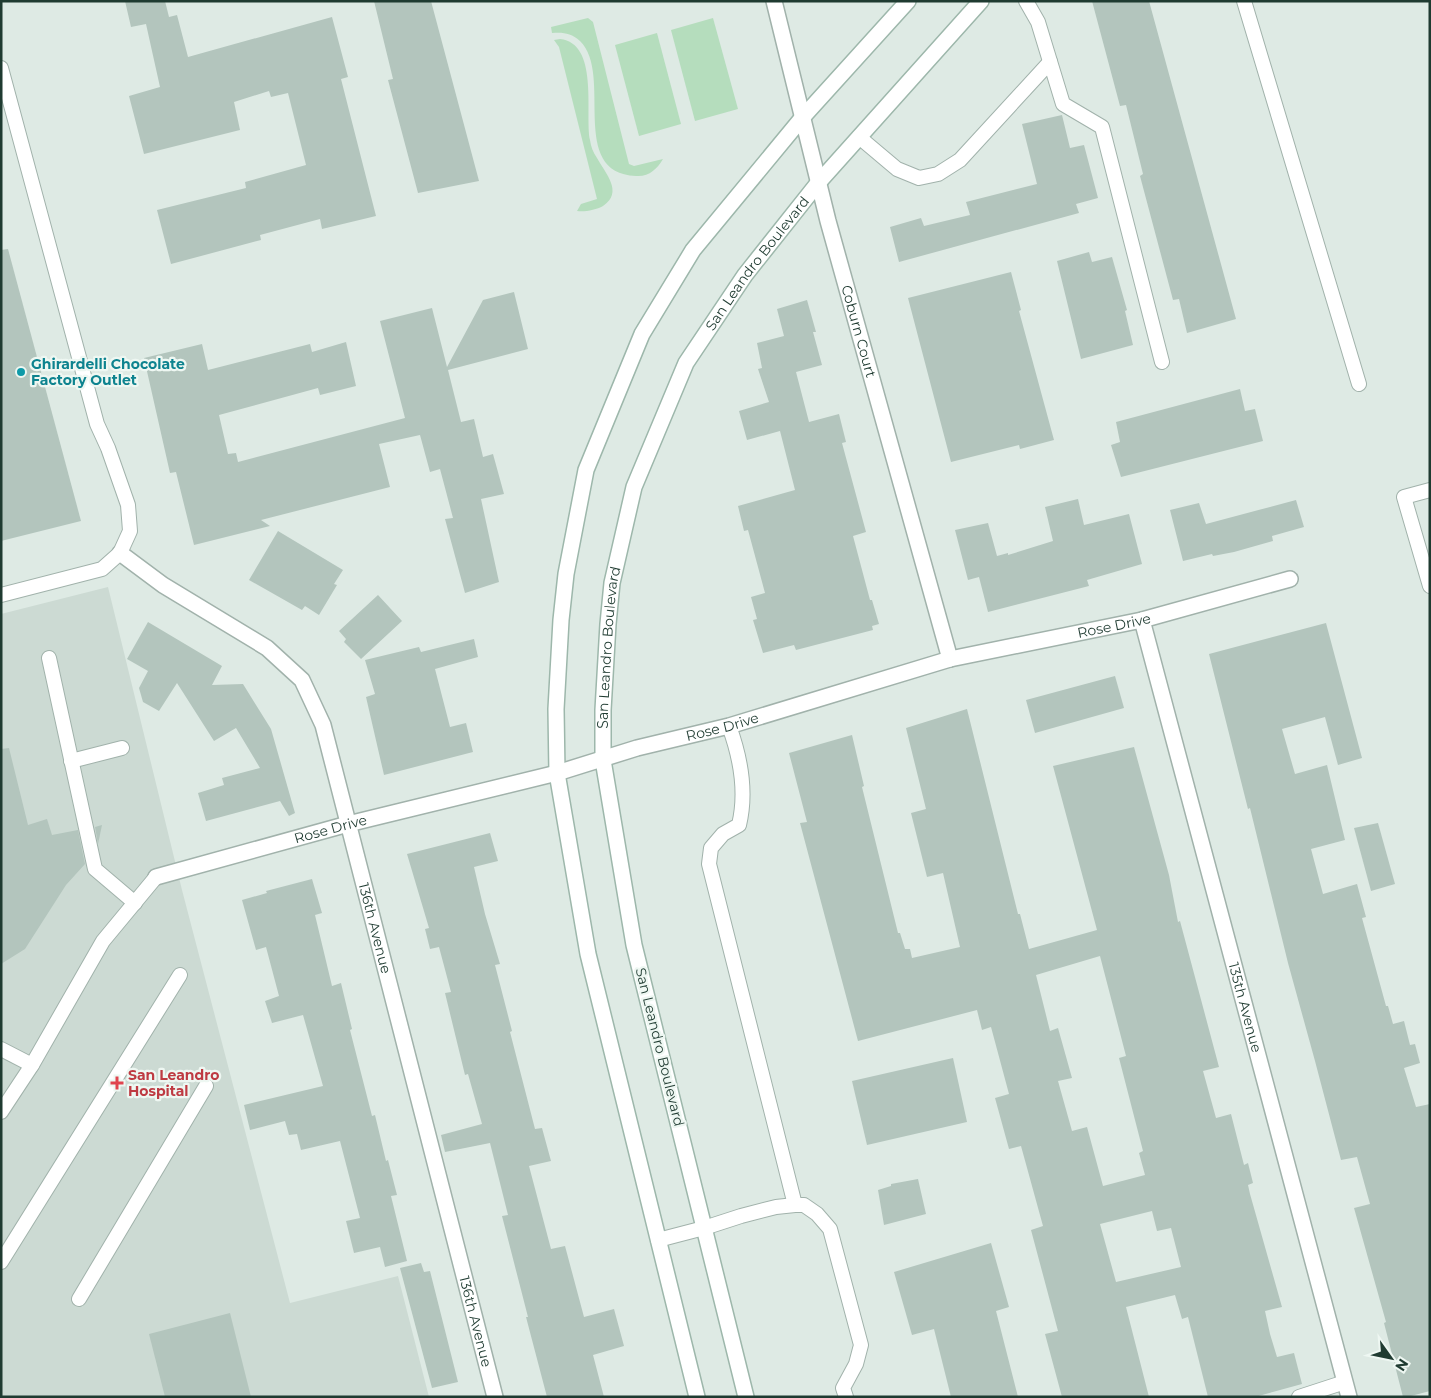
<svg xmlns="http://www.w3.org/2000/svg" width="1431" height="1398" viewBox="0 0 1431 1398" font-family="Montserrat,sans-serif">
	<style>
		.built { fill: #ccdad3 }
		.green { fill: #b5ddbd }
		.building { fill: #b3c5bd; fill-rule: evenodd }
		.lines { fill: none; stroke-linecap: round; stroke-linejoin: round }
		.service-casing { stroke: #a1b2ab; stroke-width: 16 }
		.minor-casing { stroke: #a1b2ab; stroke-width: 18 }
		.secondary-casing { stroke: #9db7ab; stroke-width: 18 }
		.service { stroke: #fff; stroke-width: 14 }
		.minor { stroke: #fff; stroke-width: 15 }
		.secondary { stroke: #fff; stroke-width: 15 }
		.culture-dot { fill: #0f9aa8; stroke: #eef7f2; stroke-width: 2 }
		.health-dot { fill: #e0444e; stroke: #eef7f2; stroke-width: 2 }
		.labels { text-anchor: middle; stroke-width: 4.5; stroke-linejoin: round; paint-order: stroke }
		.street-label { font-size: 14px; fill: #1f3b31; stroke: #eef7f2 }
		.culture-label { font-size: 14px; font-weight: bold; fill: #0d838f; stroke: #eef7f2; text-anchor: start }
		.health-label { font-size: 14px; font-weight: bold; fill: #be3a42; stroke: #eef7f2; text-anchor: start }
	</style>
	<rect width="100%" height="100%" fill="#deeae4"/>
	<polygon class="built" points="108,587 182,890 290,1303 398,1276 429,1397 1,1397 1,614"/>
	<g class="green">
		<path d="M588,18L593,22L629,164L634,166L663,159C657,169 649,177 636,176C567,173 614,74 580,41C571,33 563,32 552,33L551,27Z"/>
		<polygon points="713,18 738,109 695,121 671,30"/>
		<polygon points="657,33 681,124 639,136 615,45"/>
		<path d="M560,39C599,43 585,113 590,140C591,147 593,152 597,158C605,173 624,192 603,206C596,210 585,212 577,211L581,204L597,199L559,47L554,40Z"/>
	</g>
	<g class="building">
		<polygon points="125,1 165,1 169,17 177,15 188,57 332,17 348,77 341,79 376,216 322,229 320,219 260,235 261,240 171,264 157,210 246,188 245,182 306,165 288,93 271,97 269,91 234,102 240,130 144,154 129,96 160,87 146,24 131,27"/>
		<polygon points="374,1 431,1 479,181 418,193 388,80 393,79"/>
		<polygon points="1092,1 1149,1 1236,319 1187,333 1179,299 1173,300 1140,176 1143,174 1126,105 1120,106"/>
		<polygon points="1062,115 1070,148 1084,145 1098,198 1076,204 1079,213 899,262 890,227 921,218 924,226 970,215 966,202 1037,184 1022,124"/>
		<polygon points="8,249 81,521 1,541 1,250"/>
		<polygon points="1089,252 1092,262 1112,257 1127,310 1125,311 1133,345 1081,359 1057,261"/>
		<polygon points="1011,272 1021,310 1019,311 1054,440 1020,449 1019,445 951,462 908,298"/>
		<polygon points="514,292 528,349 448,370 461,422 474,419 483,457 493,454 504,494 481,499 499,582 465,593 445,519 453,518 440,469 430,472 420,435 379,444 390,487 261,520 270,526 194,545 176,472 170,473 144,358 202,344 208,370 310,344 312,352 346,342 356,386 320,395 318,388 219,415 228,454 236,453 238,462 405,418 380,321 432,308 447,367 483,300"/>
		<polygon points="807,300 816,332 813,332 822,365 796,372 809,422 839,414 846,442 842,443 866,532 853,536 870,600 872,600 879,624 872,626 873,630 796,650 794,645 763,653 753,620 757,619 751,597 765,593 748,530 744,531 738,506 795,490 780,431 747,440 739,411 769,402 758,369 762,368 757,343 784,336 777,309"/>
		<polygon points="1240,389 1245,411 1255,409 1263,441 1121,477 1111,445 1120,442 1116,422"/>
		<polygon points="1078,499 1084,525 1129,514 1142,564 1087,580 1089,586 988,612 979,577 968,580 955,530 988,523 997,556 1008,553 1008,555 1053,541 1045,507"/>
		<polygon points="1296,500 1304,527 1272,536 1273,541 1234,552 1213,556 1212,554 1183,561 1170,510 1199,503 1206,524"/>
		<polygon points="278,531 343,570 334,584 337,585 319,615 305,606 302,610 249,580"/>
		<polygon points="378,595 402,621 361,659 344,642 346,639 339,631"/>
		<polygon points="148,622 222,666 212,685 243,684 271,729 295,813 289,816 280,801 206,821 198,793 224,785 222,778 260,768 236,728 214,741 177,683 159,711 143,702 139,688 148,671 127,659"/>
		<polygon points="1326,623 1362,758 1338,765 1325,717 1282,729 1295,774 1327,765 1345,840 1311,849 1323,894 1357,884 1366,917 1362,918 1386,1006 1388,1006 1393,1024 1404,1021 1410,1045 1415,1044 1420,1063 1404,1068 1416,1107 1430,1104 1430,1391 1407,1397 1403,1397 1384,1323 1386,1322 1354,1208 1370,1204 1357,1157 1341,1160 1315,1061 1288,963 1250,808 1248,809 1209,654"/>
		<polygon points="474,639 478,657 435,669 450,727 466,723 473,752 384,775 366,697 375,694 365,660 419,647 421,652"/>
		<polygon points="1115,676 1124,708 1035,733 1026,700"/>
		<path d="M967,709L1018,914H1020L1029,949L1097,930L1053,766L1134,747L1169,875L1178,922L1180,921L1219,1067L1203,1071L1216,1118L1231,1114L1244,1165L1248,1163L1253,1183L1248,1185L1250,1194L1282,1307L1265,1311L1270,1334L1277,1357L1294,1353L1302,1384L1255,1397H1208L1188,1317L1182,1319L1175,1295L1126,1307L1149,1397H1062L1045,1334L1058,1331L1031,1230L1043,1226L1021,1146L1009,1149L995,1098L1009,1094L991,1027L982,1030L977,1010L858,1041L800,823L807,822L789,753L852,735L864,786L862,787L898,933H900L905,949H910L912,958L960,947L943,873L927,877L911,813L926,809L906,728ZM1100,956L1126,1056L1119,1058L1143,1151L1139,1153L1145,1175L1103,1186L1087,1127L1072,1131L1058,1081L1072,1078L1058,1028L1050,1031L1036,975ZM1152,1211L1157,1231L1171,1228L1181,1267L1116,1282L1100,1224Z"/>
		<polygon points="9,748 28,825 47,819 52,835 78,830 85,864 66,885 25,949 1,964 1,749"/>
		<polygon points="1378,823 1395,884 1371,891 1354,828"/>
		<polygon points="102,825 98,844 95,827"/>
		<polygon points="490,833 498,861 474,867 485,914 500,964 495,965 512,1031 510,1032 535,1129 542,1128 551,1161 529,1166 551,1249 565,1246 584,1317 614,1309 624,1346 593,1355 604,1397 547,1397 526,1317 528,1317 502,1216 508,1215 490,1143 445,1152 441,1135 482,1124 468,1074 465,1075 445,993 451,992 439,947 430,949 425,929 429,928 407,854"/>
		<polygon points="312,879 322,913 315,915 332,986 341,983 352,1029 350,1030 372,1116 375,1115 386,1161 388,1160 397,1195 391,1196 407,1261 385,1267 380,1247 354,1253 346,1221 360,1218 340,1141 301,1150 297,1134 289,1135 285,1121 250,1130 244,1105 323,1086 303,1015 272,1023 265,1001 279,996 266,947 256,950 242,900 267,893 266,891"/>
		<polygon points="953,1058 967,1122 867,1145 852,1081"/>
		<polygon points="918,1179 926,1214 884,1225 878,1190 891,1186 891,1184"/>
		<polygon points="991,1243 1009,1307 996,1311 1018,1397 951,1397 934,1329 912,1335 894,1272"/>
		<polygon points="421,1263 424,1272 430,1271 458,1382 432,1388 400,1268"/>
		<polygon points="230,1313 251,1397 165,1397 149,1334"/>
	</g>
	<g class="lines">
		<defs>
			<g id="service">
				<polyline points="1026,1 1038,22 1063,104 1102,127 1162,362"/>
				<polyline points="1244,1 1359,384"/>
				<polyline points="1,68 97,424 108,448 128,505 130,531 120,553 102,569 1,595"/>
				<polyline points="859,137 897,169 919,178 938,174 960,160 1050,62"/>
				<polyline points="1430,490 1404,497 1430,586"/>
				<polyline points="49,658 95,869 135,903"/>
				<path d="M729,726C740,756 747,792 739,825L723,834L711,848L709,864L795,1205"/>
				<polyline points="71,761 122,748"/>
				<polyline points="1,1049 32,1065 103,941 156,877"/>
				<polyline points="1,1112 32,1065"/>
				<polyline points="658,1240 704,1228 741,1216 776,1207 795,1205 804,1205 817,1214 830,1229 861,1345 856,1364 843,1388 846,1397"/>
				<polyline points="1,1262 180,975"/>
				<polyline points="79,1299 206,1086"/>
				<polyline points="1299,1397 1345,1382"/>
			</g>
			<g id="minor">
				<path id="s1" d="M774,1L828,221L950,659"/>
				<path id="s2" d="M120,553L163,585L267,648L302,680L323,725L495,1397"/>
				<path id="s3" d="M1142,620L1349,1397"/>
				<path id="s4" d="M156,877L348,824L557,773L637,748L729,726L950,659L1142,620L1290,579"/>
			</g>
			<g id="secondary">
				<polyline points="697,1397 588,954 557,773 556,709 561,620 566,574 586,470 642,334 693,250 802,118 908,1"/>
				<path id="s5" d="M746,1397L634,945L603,760V710L608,624L612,583L634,487L686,363L745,275L818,183L981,1"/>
			</g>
		</defs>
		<use href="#service" class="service-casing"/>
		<use href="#minor" class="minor-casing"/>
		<use href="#secondary" class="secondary-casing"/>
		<use href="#service" class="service"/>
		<use href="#minor" class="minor"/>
		<use href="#secondary" class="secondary"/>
	</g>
	<circle class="culture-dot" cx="21" cy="372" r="5"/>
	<path class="health-dot" d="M114.5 1075.5h5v5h5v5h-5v5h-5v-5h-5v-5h5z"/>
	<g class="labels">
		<g class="street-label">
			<text dy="5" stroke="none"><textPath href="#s5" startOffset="1186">San Leandro Boulevard</textPath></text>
			<text dy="5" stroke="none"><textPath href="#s1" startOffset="341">Coburn Court</textPath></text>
			<text dy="5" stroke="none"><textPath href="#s4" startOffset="991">Rose Drive</textPath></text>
			<text dy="5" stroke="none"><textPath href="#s5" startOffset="766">San Leandro Boulevard</textPath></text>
			<text dy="5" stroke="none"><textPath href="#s4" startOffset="586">Rose Drive</textPath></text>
			<text dy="5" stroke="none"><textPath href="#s4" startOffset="181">Rose Drive</textPath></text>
			<text dy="5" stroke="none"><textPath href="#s2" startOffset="482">136th Avenue</textPath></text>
			<text dy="5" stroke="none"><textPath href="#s3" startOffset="401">135th Avenue</textPath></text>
			<text transform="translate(660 1047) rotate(76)" y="5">San Leandro Boulevard</text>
			<text dy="5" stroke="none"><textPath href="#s2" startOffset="888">136th Avenue</textPath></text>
		</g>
		<g class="culture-label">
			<text x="31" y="369">Ghirardelli Chocolate<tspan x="31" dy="16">Factory Outlet</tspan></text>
		</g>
		<g class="health-label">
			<text x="128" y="1080">San Leandro<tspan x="128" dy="16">Hospital</tspan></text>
		</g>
	</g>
	<rect width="1431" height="1398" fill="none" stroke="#1f3b31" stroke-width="5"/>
	<g transform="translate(1391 1358) rotate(123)" stroke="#eef7f2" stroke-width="4" paint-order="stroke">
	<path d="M0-4L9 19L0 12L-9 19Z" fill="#1f3b31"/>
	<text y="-8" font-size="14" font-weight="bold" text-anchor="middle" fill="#1f3b31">N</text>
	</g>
</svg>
